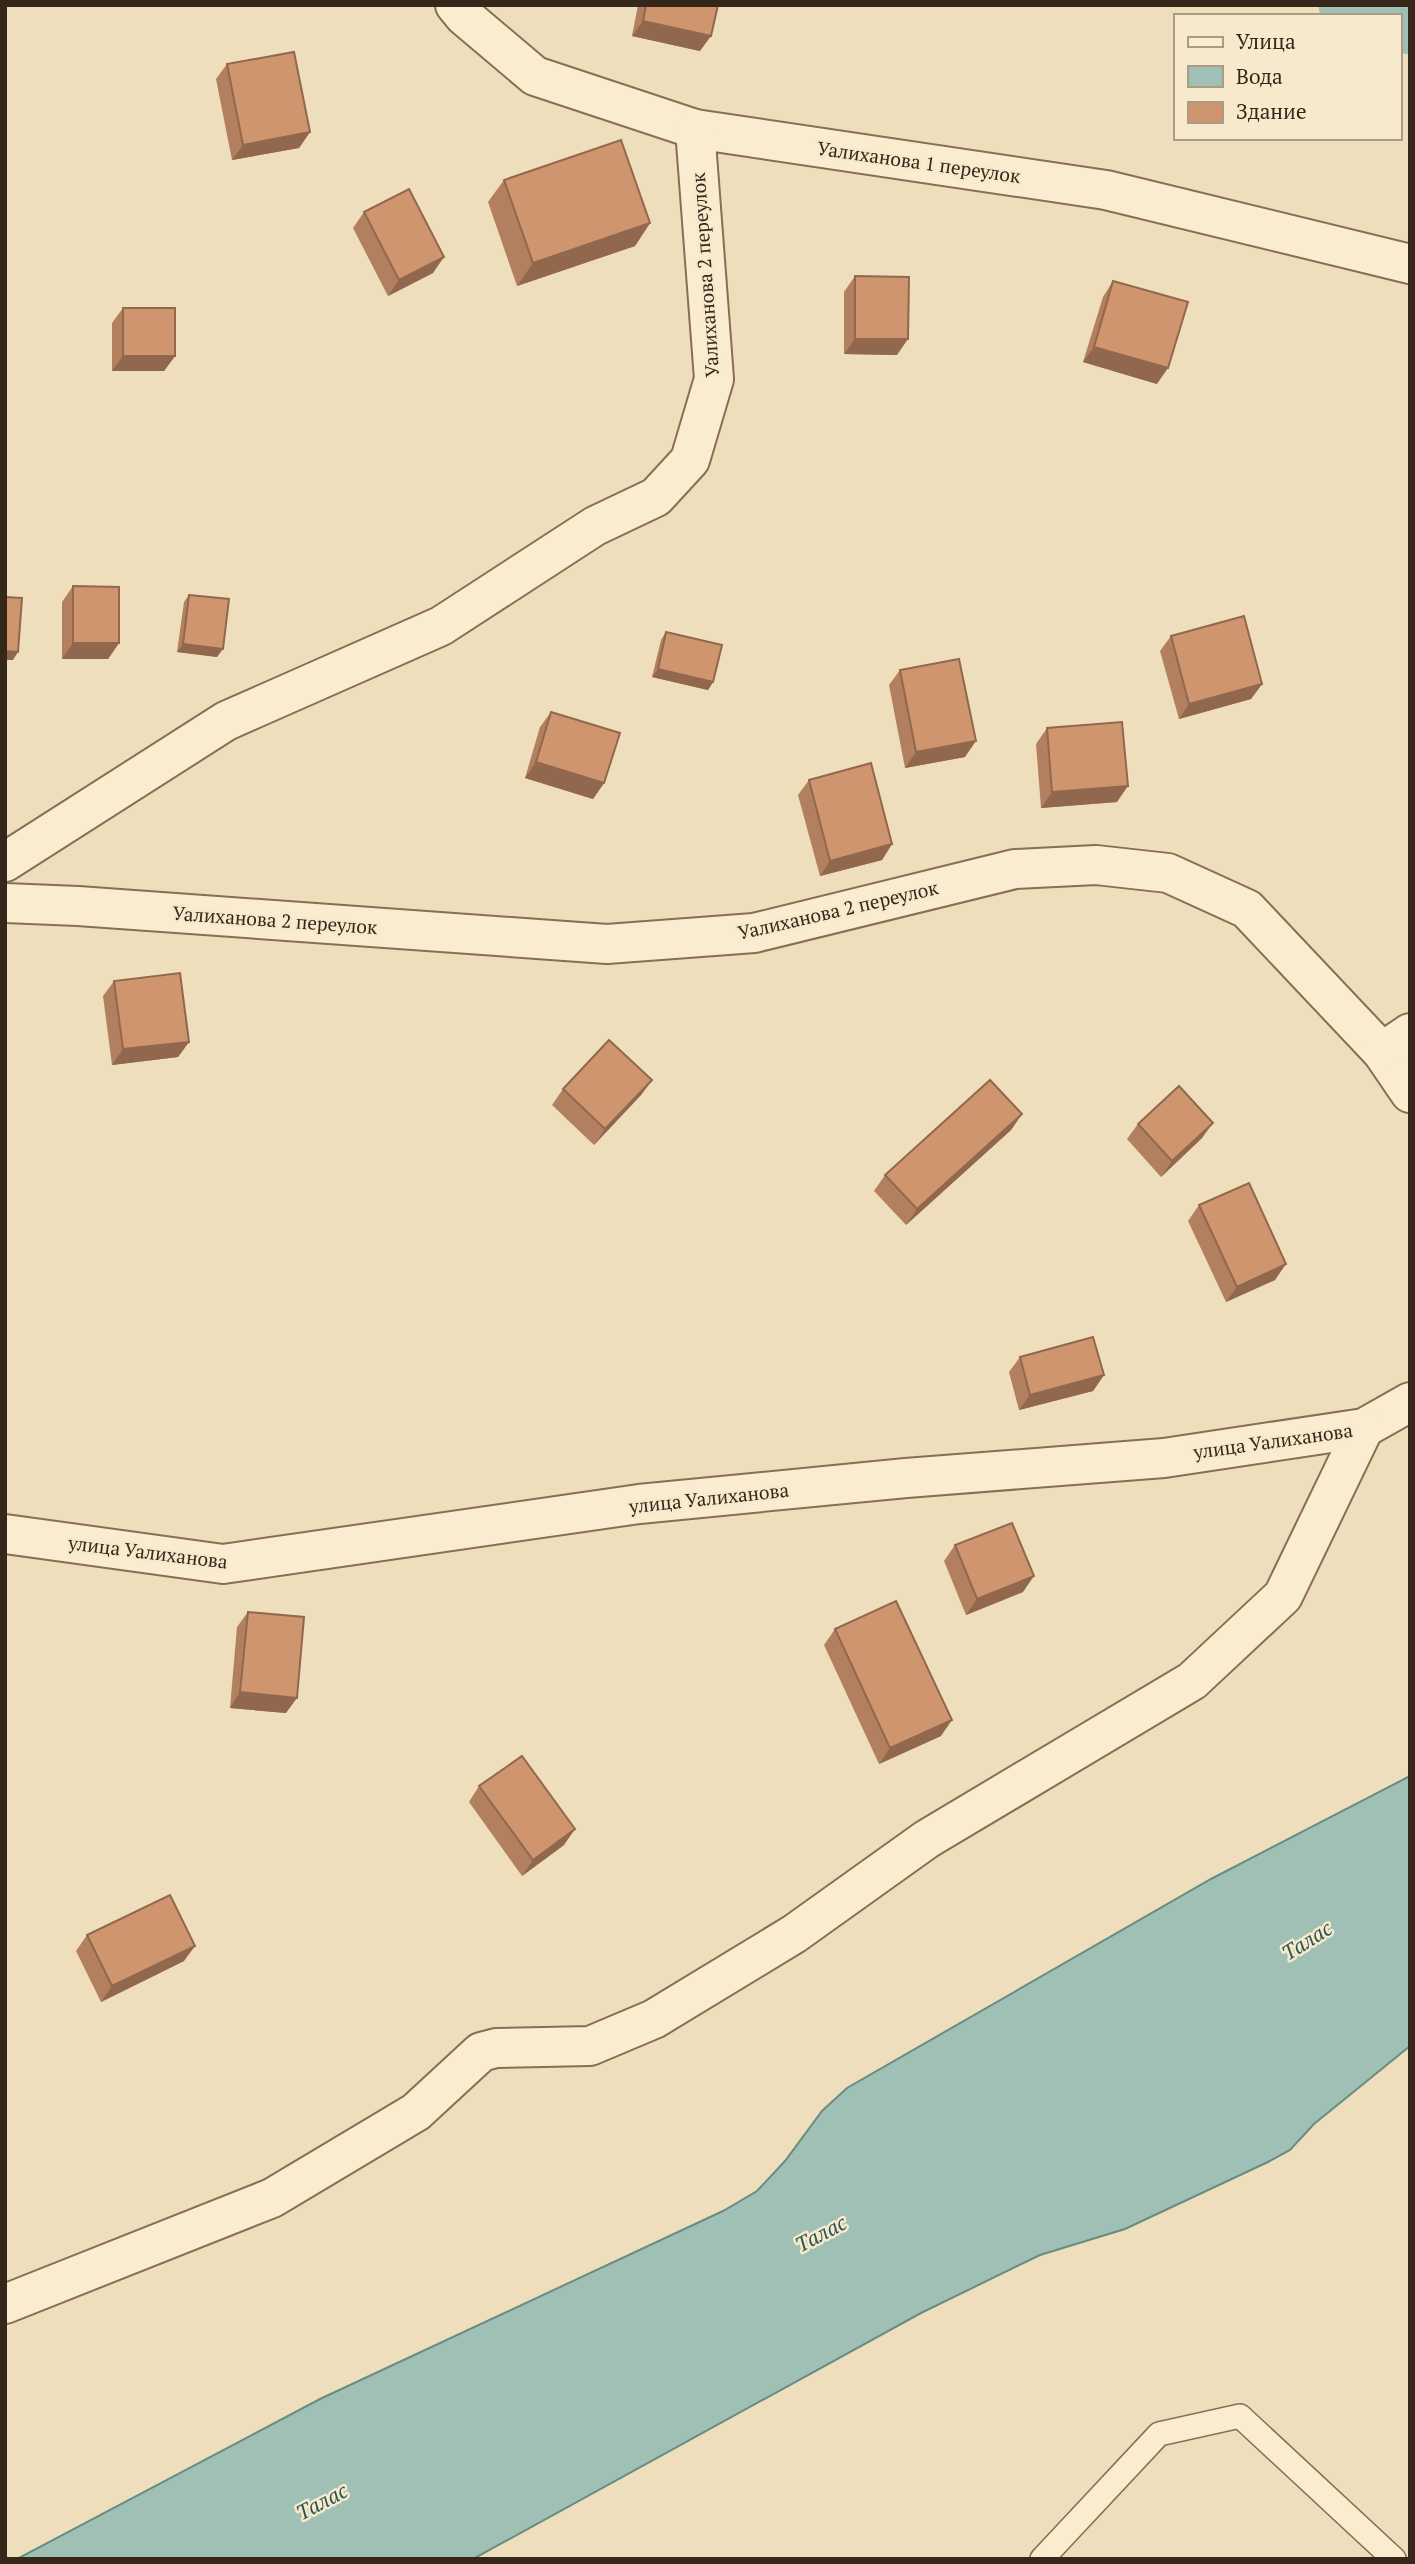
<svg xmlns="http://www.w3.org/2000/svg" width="1415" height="2564" viewBox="0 0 1415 2564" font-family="'PT Serif',serif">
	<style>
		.water { fill: #a0c0b6; stroke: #678d83; stroke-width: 2 }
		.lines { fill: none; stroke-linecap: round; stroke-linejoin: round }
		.canal { stroke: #a0c0b6; stroke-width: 47 }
		.lane-casing { stroke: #876e55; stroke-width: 26 }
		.street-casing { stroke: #876e55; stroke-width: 42 }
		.lane { stroke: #faecce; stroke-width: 23 }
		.street { stroke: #faecce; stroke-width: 38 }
		.wall { fill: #b2805f }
		.shaded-wall { fill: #91684e }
		.building { fill: #cf956f; stroke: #91684e; stroke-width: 2 }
		.labels { text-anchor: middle; stroke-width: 5; stroke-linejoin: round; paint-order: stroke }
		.street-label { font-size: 19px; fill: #35271a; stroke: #f7e9cb }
		.water-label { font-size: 21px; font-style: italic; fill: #295652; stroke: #f7e9cb }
	</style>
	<rect width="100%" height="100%" fill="#efdebb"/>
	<polygon class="water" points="1410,1776 1410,2046 1314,2124 1290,2150 1268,2162 1125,2229 1040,2255 921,2313 473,2559 17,2559 320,2399 723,2211 757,2191 785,2161 822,2111 847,2088 1211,1879"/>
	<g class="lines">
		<g class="canal">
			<polyline points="1342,5 1369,16"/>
			<polyline points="1399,27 1410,31"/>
		</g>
		<defs>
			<polyline id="lane" points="1042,2559 1159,2434 1240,2416 1394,2559"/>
			<g id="street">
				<polyline points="455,5 464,16 535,76 695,129 1106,190 1410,264"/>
				<polyline points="5,862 226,721 441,626 595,526 656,497 690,460 714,379 695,129"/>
				<polyline points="5,903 78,906 607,944 754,933 1015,869 1096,865 1168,873 1247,909 1382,1052 1410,1093"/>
				<polyline points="1382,1052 1410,1033"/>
				<polyline points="5,1534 223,1564 639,1504 906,1478 1164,1458 1364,1428 1410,1402"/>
				<polyline points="5,2304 272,2198 416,2112 481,2052 496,2048 590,2046 654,2019 794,1934 927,1839 1192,1681 1283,1596 1364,1428"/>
			</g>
		</defs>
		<use href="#lane" class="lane-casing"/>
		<use href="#street" class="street-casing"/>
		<use href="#lane" class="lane"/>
		<use href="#street" class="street"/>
	</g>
	<g class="wall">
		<polygon points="638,5 718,5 700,51 632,36"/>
		<polygon points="227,64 310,132 299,148 232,160 216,79"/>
		<polygon points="504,180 650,223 635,246 517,286 488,202"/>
		<polygon points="364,212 433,273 388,296 353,228"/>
		<polygon points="855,276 897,355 844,354 844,292"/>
		<polygon points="1113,281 1157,384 1083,362 1103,297"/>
		<polygon points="123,308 175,356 164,371 112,371 112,323"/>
		<polygon points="73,586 119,643 108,659 62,659 62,602"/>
		<polygon points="189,595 217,657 177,652 184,602"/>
		<polygon points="666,632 713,682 708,690 652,677 661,640"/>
		<polygon points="1171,636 1262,684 1251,699 1179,719 1160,651"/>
		<polygon points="900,670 965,757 905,768 889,685"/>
		<polygon points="551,712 604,783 593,799 525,778 540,727"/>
		<polygon points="1047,728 1117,802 1041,808 1036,744"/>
		<polygon points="809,780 892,844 882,860 820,876 798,795"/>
		<polygon points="114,981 189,1042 178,1057 112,1065 103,996"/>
		<polygon points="652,1080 641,1095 594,1145 552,1105 563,1089"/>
		<polygon points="1022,1114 1011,1130 906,1225 874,1191 885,1175"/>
		<polygon points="1138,1124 1202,1138 1161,1177 1127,1139"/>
		<polygon points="1199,1205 1275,1280 1226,1302 1188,1221"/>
		<polygon points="1020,1357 1104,1375 1093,1391 1019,1410 1009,1372"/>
		<polygon points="955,1545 1023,1592 966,1615 944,1561"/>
		<polygon points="248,1612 286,1713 230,1708 237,1627"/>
		<polygon points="835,1629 941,1736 879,1764 824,1645"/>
		<polygon points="479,1786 564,1845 522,1876 469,1802"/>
		<polygon points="87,1935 184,1961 101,2002 76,1951"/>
	</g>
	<g class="shaded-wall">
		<polygon points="643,21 711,36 700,51 632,36"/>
		<polygon points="310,132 299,148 232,160 243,145"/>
		<polygon points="650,223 635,246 517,286 533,263"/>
		<polygon points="444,257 433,273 388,296 399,280"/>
		<polygon points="855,339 908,339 897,355 844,354"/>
		<polygon points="1094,347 1168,368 1157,384 1083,362"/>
		<polygon points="123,356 175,356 164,371 112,371"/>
		<polygon points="73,643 119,643 108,659 62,659"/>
		<polygon points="183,644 223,649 217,657 177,652"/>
		<polygon points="5,651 18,652 13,660 5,660"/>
		<polygon points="658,669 713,682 708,690 652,677"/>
		<polygon points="1262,684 1251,699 1179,719 1189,704"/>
		<polygon points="976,741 965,757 905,768 916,752"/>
		<polygon points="536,762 604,783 593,799 525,778"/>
		<polygon points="1128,786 1117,802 1041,808 1052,792"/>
		<polygon points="892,844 882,860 820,876 830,861"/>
		<polygon points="189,1042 178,1057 112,1065 123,1049"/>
		<polygon points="652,1080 641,1095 594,1145 605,1129"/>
		<polygon points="1022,1114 1011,1130 906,1225 917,1209"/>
		<polygon points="1213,1123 1202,1138 1161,1177 1172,1161"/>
		<polygon points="1286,1264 1275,1280 1226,1302 1237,1287"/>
		<polygon points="1104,1375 1093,1391 1019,1410 1030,1395"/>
		<polygon points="1034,1576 1023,1592 966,1615 977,1599"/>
		<polygon points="240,1692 297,1698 286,1713 230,1708"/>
		<polygon points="952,1720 941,1736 879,1764 890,1748"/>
		<polygon points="575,1829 564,1845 522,1876 533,1860"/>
		<polygon points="195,1946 184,1961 101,2002 112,1986"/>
	</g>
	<g class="building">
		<polygon points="646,5 718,5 711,36 643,21"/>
		<polygon points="294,52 310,132 243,145 227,64"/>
		<polygon points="621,140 650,223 533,263 504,180"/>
		<polygon points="409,189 444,257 399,280 364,212"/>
		<polygon points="855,276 909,277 908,339 855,339"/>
		<polygon points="1113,281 1188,302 1168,368 1094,347"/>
		<rect x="123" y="308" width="52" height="48"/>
		<polygon points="73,586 119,587 119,643 73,643"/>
		<polygon points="189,595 229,599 223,649 183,644"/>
		<polygon points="5,597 22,598 18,652 5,651"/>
		<polygon points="1244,616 1262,684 1189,704 1171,636"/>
		<polygon points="666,632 722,645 713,682 658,669"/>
		<polygon points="959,659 976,741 916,752 900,670"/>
		<polygon points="551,712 620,733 604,783 536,762"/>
		<polygon points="1122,722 1128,786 1052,792 1047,728"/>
		<polygon points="871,763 892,844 830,861 809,780"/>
		<polygon points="180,973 189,1042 123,1049 114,981"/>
		<polygon points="609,1040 652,1080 605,1129 563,1089"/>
		<polygon points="990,1080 1022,1114 917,1209 885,1175"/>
		<polygon points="1179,1086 1213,1123 1172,1161 1138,1124"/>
		<polygon points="1249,1183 1286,1264 1237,1287 1199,1205"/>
		<polygon points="1093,1337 1104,1375 1030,1395 1020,1357"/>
		<polygon points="1012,1523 1034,1576 977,1599 955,1545"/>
		<polygon points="896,1601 952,1720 890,1748 835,1629"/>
		<polygon points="248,1612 304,1617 297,1698 240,1692"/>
		<polygon points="522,1756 575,1829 533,1860 479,1786"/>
		<polygon points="170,1895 195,1946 112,1986 87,1935"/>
	</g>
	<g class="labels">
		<g class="street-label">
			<text transform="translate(919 162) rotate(8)" y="7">Уалиханова 1 переулок</text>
			<text transform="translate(705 275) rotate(-94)" y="7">Уалиханова 2 переулок</text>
			<text transform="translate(838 910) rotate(-13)" y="7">Уалиханова 2 переулок</text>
			<text transform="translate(275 920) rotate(4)" y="7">Уалиханова 2 переулок</text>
			<text transform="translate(1273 1441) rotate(-8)" y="7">улица Уалиханова</text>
			<text transform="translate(709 1498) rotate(-6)" y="7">улица Уалиханова</text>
			<text transform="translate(148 1552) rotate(7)" y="7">улица Уалиханова</text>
		</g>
		<g class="water-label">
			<text transform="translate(1307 1941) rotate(-32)" y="7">Талас</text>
			<text transform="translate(821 2234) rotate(-28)" y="7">Талас</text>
			<text transform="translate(322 2502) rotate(-28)" y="7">Талас</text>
		</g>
	</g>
	<rect width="1415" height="2564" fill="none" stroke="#35271a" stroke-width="14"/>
	<rect x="1174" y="14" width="228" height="126" fill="#f7e9cb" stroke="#a99b84" stroke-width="2"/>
	<rect x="1188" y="37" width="35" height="10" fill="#faecce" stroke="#a99b84" stroke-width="2"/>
	<text x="1236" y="49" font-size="21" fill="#35271a">Улица</text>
	<rect x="1188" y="66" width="35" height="21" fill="#a0c0b6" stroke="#a99b84" stroke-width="2"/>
	<text x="1236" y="84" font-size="21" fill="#35271a">Вода</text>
	<rect x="1188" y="102" width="35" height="21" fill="#cf956f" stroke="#a99b84" stroke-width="2"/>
	<text x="1236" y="119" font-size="21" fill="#35271a">Здание</text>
</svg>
